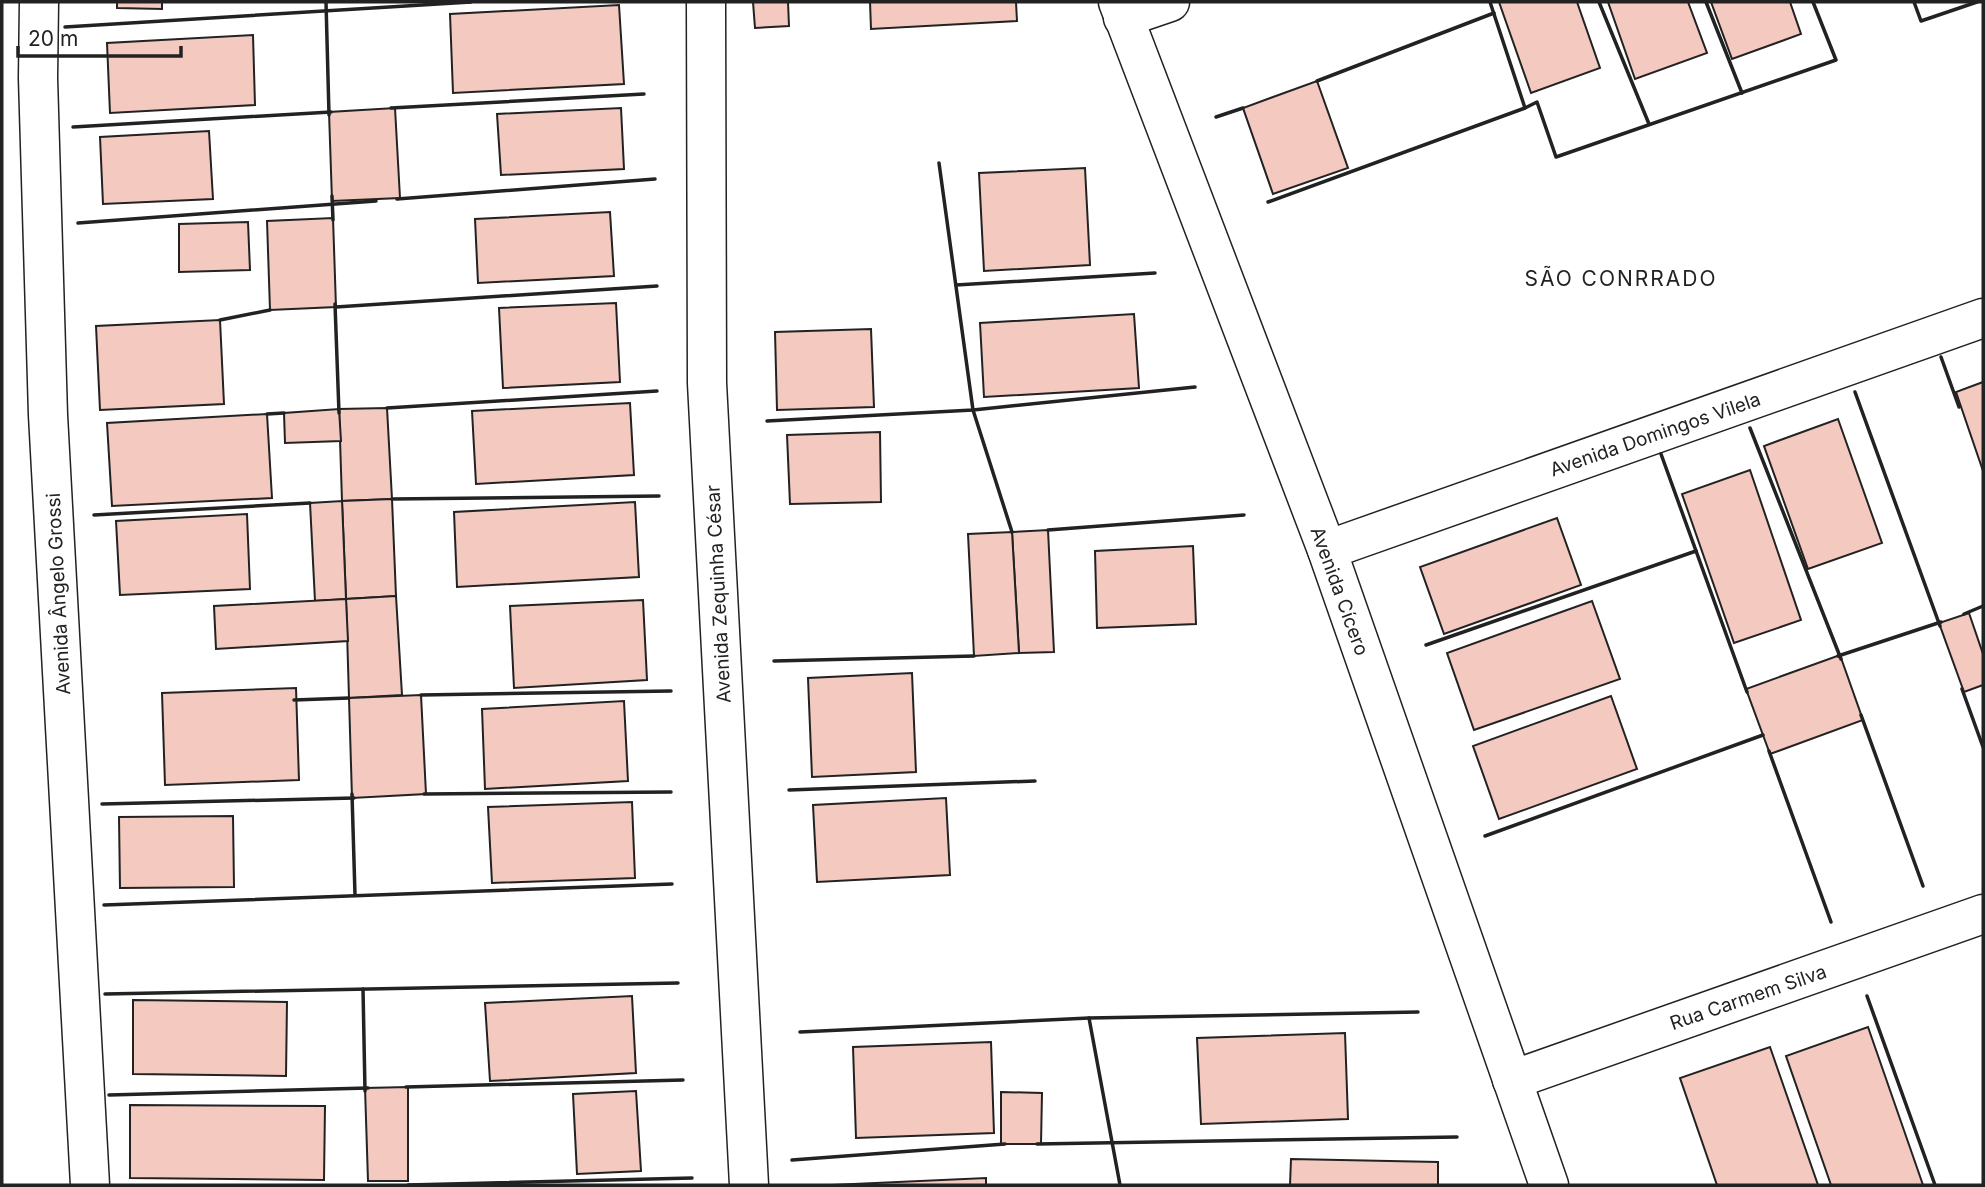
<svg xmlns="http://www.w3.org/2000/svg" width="1985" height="1187" viewBox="0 0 1985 1187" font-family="Inter,sans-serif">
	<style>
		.building { fill: #f3c9c0; stroke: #222; stroke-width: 2 }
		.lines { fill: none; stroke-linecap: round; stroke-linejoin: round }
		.street-casing { stroke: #222; stroke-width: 41 }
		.street { stroke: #fff; stroke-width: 38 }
		.wall { stroke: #222; stroke-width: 3.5 }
		.labels { text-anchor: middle; stroke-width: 5; stroke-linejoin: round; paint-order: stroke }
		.street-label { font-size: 19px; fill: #222; stroke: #fff }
		.neighbourhood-label { font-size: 21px; letter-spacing: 2px; fill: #222; stroke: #fff }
	</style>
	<rect width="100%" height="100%" fill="#fff"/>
	<g class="building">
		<polygon points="117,2 162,2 162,9 117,8"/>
		<polygon points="753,2 788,2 789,26 755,28"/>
		<polygon points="870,2 1016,2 1017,21 871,29"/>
		<polygon points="1499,2 1577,2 1600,68 1531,93"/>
		<polygon points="1608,2 1688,2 1707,53 1635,79"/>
		<polygon points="1711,2 1790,2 1801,34 1732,59"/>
		<polygon points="619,5 624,84 453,93 450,14"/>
		<polygon points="253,35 255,105 110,113 107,43"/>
		<polygon points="1317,81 1348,168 1273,194 1243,108"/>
		<polygon points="395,108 400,198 332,201 329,112"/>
		<polygon points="621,108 624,169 501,175 497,114"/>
		<polygon points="209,131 213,199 103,204 100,137"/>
		<polygon points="1085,168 1090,265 984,271 979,173"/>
		<polygon points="610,212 614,276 478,283 475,219"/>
		<polygon points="333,218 336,307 270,310 267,221"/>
		<polygon points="248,222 250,270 179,272 179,224"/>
		<polygon points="616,303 620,382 503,388 499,308"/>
		<polygon points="1134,314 1139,388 984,397 980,323"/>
		<polygon points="220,320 224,404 100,410 96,326"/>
		<polygon points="871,329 874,407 777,410 775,332"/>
		<polygon points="1983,382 1983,471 1956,392"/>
		<polygon points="630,403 634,475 476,484 472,411"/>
		<polygon points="387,408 392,499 342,501 339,409"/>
		<polygon points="339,409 341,441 285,443 284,413"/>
		<polygon points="267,414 272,498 112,506 107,423"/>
		<polygon points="1838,419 1882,543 1808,569 1764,446"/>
		<polygon points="880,432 881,502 790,504 787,435"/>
		<polygon points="1750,470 1801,620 1734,643 1682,494"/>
		<polygon points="392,499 396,596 346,599 342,501"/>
		<polygon points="342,501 346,599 315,601 310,503"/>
		<polygon points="635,502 639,577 457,587 454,512"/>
		<polygon points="247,514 250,589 120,595 116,521"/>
		<polygon points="1557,518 1581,585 1444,634 1420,567"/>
		<polygon points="1048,530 1054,652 1019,653 1012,532"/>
		<polygon points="1012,532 1019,653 974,656 968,534"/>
		<polygon points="1193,546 1196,624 1097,628 1095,551"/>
		<polygon points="396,596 402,695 349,698 346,599"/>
		<polygon points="346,599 348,641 216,649 214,606"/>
		<polygon points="643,600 647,680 514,688 510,606"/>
		<polygon points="1592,601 1620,679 1474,730 1447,653"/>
		<polygon points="1969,613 1983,654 1983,685 1964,692 1939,623"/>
		<polygon points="1840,655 1863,720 1770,754 1746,689"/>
		<polygon points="912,673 916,772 812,777 808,678"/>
		<polygon points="296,688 299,780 165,785 162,693"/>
		<polygon points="421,695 426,794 352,798 349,698"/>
		<polygon points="1611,696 1637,769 1499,819 1473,746"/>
		<polygon points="624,701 628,781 485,789 482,709"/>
		<polygon points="946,798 950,875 817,882 813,805"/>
		<polygon points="632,802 635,878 492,883 488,807"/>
		<polygon points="233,816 234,887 120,888 119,817"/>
		<polygon points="632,996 636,1073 490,1081 485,1003"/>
		<polygon points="133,1000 287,1002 286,1076 133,1074"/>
		<polygon points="1868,1027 1923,1185 1831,1185 1786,1056"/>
		<polygon points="1345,1033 1348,1119 1201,1124 1197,1038"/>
		<polygon points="991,1042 994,1133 856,1138 853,1047"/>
		<polygon points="1770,1047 1818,1185 1717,1185 1680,1078"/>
		<polygon points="408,1087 408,1181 368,1181 365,1088"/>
		<polygon points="636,1091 641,1171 577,1174 573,1094"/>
		<polygon points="1001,1092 1042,1093 1041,1144 1001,1144"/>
		<polygon points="130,1105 325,1106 324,1180 130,1178"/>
		<polygon points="1291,1159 1438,1162 1438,1185 1290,1185"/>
		<polygon points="986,1178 986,1185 831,1185"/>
	</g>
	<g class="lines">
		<defs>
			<g id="street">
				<polyline points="39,2 38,78 48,415 90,1185"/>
				<polyline points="706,2 707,383 749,1185"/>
				<polyline points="1118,2 1327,550 1549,1185"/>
				<polyline points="1123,18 1170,2"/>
				<polyline points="1327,550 1983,318"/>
				<polyline points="1512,1080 1983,914"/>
			</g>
		</defs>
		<use href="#street" class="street-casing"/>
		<use href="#street" class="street"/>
		<g class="wall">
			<polyline points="326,2 329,115"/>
			<polyline points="1490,2 1525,108 1537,102 1556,157 1836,60 1813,2"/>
			<polyline points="1599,2 1649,124"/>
			<polyline points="1706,2 1742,93"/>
			<polyline points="1914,2 1921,21 1977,2"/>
			<polyline points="65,27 471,2"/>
			<polyline points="1317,81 1494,13"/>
			<polyline points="391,108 644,94"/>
			<polyline points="1216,117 1243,108"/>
			<polyline points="73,127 331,112"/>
			<polyline points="939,163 973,410 1012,532"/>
			<polyline points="332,196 333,220"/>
			<polyline points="397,199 655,179"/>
			<polyline points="1268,202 1525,108"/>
			<polyline points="78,223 376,201"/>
			<polyline points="956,285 1155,273"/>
			<polyline points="335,304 339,413"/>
			<polyline points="336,307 657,286"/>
			<polyline points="220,320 270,310"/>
			<polyline points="1941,357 1959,407"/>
			<polyline points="1855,392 1940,626"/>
			<polyline points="387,408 657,391"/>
			<polyline points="267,414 284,413"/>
			<polyline points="767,421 973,410 1195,387"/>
			<polyline points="1750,428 1841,659"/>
			<polyline points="1661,454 1747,692"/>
			<polyline points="392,499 659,496"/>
			<polyline points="94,515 310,503"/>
			<polyline points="1048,530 1244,515"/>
			<polyline points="1964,614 1983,606"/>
			<polyline points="1426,645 1696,551"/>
			<polyline points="1838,656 1941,622"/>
			<polyline points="774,661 974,656"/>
			<polyline points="1962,689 1983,747"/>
			<polyline points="421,695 671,691"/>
			<polyline points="294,700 349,698"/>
			<polyline points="1861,715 1923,886"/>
			<polyline points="1769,751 1831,922"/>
			<polyline points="789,790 1035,781"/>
			<polyline points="352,794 355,895"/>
			<polyline points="424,794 671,792"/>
			<polyline points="102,804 354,798"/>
			<polyline points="1485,836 1763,735"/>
			<polyline points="104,905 672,884"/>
			<polyline points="363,989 365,1091"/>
			<polyline points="105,994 678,983"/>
			<polyline points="1867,996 1935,1185"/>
			<polyline points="1089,1018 1120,1185"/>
			<polyline points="800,1032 1089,1018 1418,1012"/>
			<polyline points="406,1087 683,1080"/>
			<polyline points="109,1095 368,1088"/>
			<polyline points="1037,1144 1457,1137"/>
			<polyline points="792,1160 1005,1144"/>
			<polyline points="408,1185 692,1178"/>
		</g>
	</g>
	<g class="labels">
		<g class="street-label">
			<text transform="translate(1655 434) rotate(-19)" y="7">Avenida Domingos Vilela</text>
			<text transform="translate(1340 591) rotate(70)" y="7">Avenida Cícero</text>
			<text transform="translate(58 594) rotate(-93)" y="7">Avenida Ângelo Grossi</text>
			<text transform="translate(718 594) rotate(-93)" y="7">Avenida Zequinha César</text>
			<text transform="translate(1748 997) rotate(-19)" y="7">Rua Carmem Silva</text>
		</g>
		<g class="neighbourhood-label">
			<text x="1621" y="286">SÃO CONRRADO</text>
		</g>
	</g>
	<rect width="1985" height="1187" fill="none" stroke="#222222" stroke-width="7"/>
	<path d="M18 46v10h163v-10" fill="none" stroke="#222222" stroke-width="3.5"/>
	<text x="28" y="46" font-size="21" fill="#222222" stroke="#ffffff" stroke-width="5" paint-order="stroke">20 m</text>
</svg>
